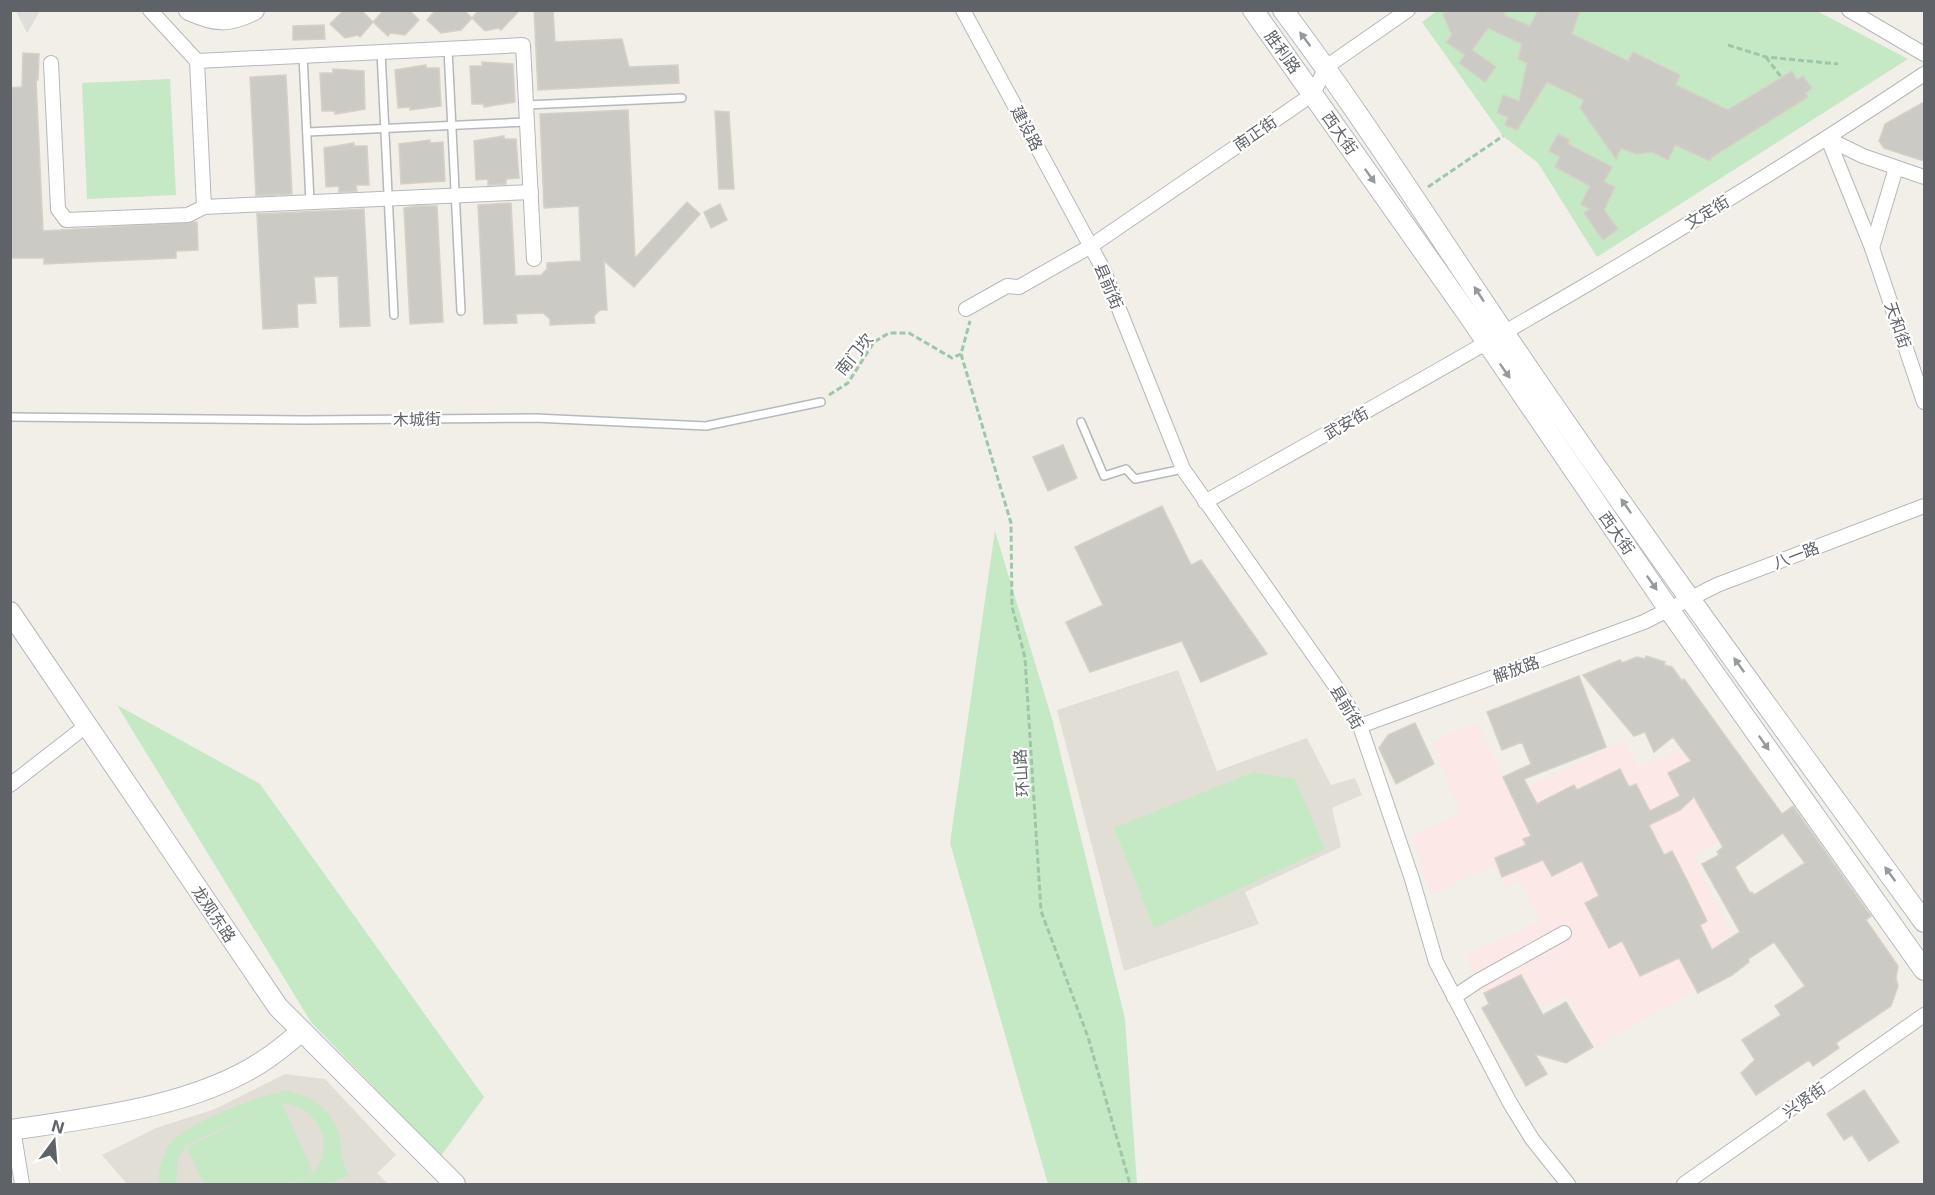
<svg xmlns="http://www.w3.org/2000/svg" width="1935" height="1195" viewBox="0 0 1935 1195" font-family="Inter,'Noto Sans SC',sans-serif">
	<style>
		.industrial { fill: #e0deda }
		.education { fill: #e1ded6 }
		.medical { fill: #fce8e6 }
		.green { fill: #c5e8c5 }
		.building { fill: #cccac5; stroke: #d6d1c6; stroke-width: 1.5; fill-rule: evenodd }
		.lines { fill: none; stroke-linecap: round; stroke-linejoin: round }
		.lane-casing { stroke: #b5b8bc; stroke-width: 10 }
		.street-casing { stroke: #b5b8bc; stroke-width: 16 }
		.secondary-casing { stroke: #b6babf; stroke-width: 22 }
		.path { stroke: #9cc7a9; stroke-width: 3; stroke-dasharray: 6 3; stroke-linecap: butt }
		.lane { stroke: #fff; stroke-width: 7 }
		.street { stroke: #fff; stroke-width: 14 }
		.secondary { stroke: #fff; stroke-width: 20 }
		.oneway { fill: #979a9d }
		.labels { text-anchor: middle; stroke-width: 4.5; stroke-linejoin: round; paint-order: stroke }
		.street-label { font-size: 16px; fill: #5f6368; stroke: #fff }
	</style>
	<rect width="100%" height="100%" fill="#f1efe8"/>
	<polygon class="industrial" points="16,11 40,11 27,33"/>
	<g class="education">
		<polygon points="1178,670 1217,771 1307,738 1331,785 1355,778 1362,795 1332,808 1341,847 1245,892 1259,924 1124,971 1057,710"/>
		<polygon points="285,1074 325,1079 396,1155 377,1173 388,1184 127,1184 102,1155 156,1128 215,1109"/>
	</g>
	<polygon class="medical" points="1477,722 1512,794 1624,741 1638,767 1648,765 1679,749 1735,830 1694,857 1732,935 1720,944 1734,968 1596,1047 1566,995 1543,1007 1524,980 1486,998 1466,955 1541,921 1521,881 1506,887 1494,865 1431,895 1412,836 1460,813 1432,742"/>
	<g class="green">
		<polygon points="1438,10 1817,11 1908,59 1597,257 1538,163 1503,136 1422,22"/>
		<polygon points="170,79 176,195 87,199 82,83"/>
		<polygon points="995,531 1052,719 1125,1019 1137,1184 1048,1184 950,843"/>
		<polygon points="117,705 260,784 484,1097 441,1156 311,1022"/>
		<polygon points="1254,772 1295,779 1325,849 1154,928 1114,828"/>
		<path d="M287,1091C313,1096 335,1112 340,1139C343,1158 339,1156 349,1175L329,1184H292L315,1173C335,1141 319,1108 282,1103L313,1173L288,1184H204L187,1147L272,1107L188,1144L178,1158L176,1184H160C157,1170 163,1152 173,1141C188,1123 264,1093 287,1091Z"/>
	</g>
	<g class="building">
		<polygon points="361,10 373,22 360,37 358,35 345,38 330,24 343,11"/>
		<polygon points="384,10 409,10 419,20 405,35 390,33 388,36 373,22"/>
		<polygon points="436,10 464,10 472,18 461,30 441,33 427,20"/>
		<polygon points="479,10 520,10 501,30 498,28 485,31 472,18"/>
		<polygon points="534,10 553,10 555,42 622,39 629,67 678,65 679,83 538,90"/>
		<polygon points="1452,10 1506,10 1504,15 1530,26 1538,10 1580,10 1572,34 1628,61 1633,52 1680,75 1676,85 1728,110 1792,71 1797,80 1803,76 1812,88 1805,93 1808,97 1712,157 1710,161 1675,145 1668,160 1653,152 1636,154 1621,148 1616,159 1580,108 1584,100 1547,82 1517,130 1505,125 1508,117 1497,113 1503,95 1519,101 1527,63 1518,59 1522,44 1488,28 1472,50 1496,67 1485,82 1459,63 1465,55 1446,42 1452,35 1443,14"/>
		<polygon points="324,25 325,39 293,40 293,26"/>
		<polygon points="23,53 39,54 38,80 36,80 43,231 197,222 198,250 176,251 176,258 44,264 44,258 10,258 10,88 22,87"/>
		<polygon points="482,62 513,64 515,102 484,107 484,104 472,104 470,66 482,66"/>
		<polygon points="426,65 426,68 439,68 441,106 410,110 410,107 398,108 395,70"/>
		<polygon points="333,69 364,71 365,109 335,114 335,111 322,111 320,73 333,73"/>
		<polygon points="286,75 292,194 256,196 250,77"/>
		<polygon points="1924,102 1924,161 1884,148 1879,141 1885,124"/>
		<polygon points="628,110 635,258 687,202 700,214 634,287 604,261 607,310 600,310 594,316 595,323 550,325 550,319 543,313 516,314 517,323 484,324 478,205 511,203 515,276 541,275 547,269 547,263 581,261 579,206 544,208 540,114"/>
		<polygon points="715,111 729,112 734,189 719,189"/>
		<polygon points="1558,134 1570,140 1568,144 1612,167 1604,182 1615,187 1604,210 1618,229 1603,240 1584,213 1590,209 1581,204 1590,186 1555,167 1560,157 1549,151"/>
		<polygon points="504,136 504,139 516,139 519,178 506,179 506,184 488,185 488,179 476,180 474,141"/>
		<polygon points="430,140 430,143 443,142 445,181 401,184 399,144"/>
		<polygon points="354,143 354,146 367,146 369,185 356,185 357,191 339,192 339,186 326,187 324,148"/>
		<polygon points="720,204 727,220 711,228 704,212"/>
		<polygon points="415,206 437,206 443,322 410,324 404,208"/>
		<polygon points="364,209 370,326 340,327 338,276 314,277 316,303 297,304 298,327 263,329 257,214"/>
		<polygon points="1063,445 1077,478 1048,491 1033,457"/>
		<polygon points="1162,506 1191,565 1201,560 1267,654 1201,682 1182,641 1090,672 1066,622 1103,605 1075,547"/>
		<path d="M1646,656L1665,662L1664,665L1672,667L1682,681L1684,679L1782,814L1793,806L1871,916L1866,920L1898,966L1896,978L1898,986L1891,1006L1836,1043L1839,1048L1813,1066L1809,1060L1756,1095L1741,1073L1755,1060L1742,1040L1781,1015L1775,1006L1805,986L1774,942L1748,959L1749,962L1732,975L1698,993L1679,958L1640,976L1622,941L1609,948L1585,903L1599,896L1582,861L1552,876L1543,860L1502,877L1495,858L1526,845L1523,839L1531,836L1503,777L1531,764L1522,742L1502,750L1487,712L1579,676L1606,747L1524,779L1537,804L1574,785L1577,790L1620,769L1629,787L1636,784L1650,811L1680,796L1668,773L1691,761L1673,737L1654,752L1645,732L1634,736L1583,675L1620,660L1622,663L1637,657L1645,659ZM1694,797L1723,847L1717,852L1719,855L1702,864L1740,932L1712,950L1700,925L1707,921L1687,880L1672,851L1664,855L1649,825L1680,810ZM1783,833L1805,863L1754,895L1752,892L1750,893L1735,867Z"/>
		<polygon points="1415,723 1434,764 1396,784 1379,748 1388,735"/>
		<polygon points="1521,975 1543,1015 1566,1002 1593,1047 1566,1063 1535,1054 1547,1074 1526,1086 1482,1008 1489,1004 1484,993"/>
		<polygon points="1864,1090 1899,1142 1869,1161 1852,1135 1844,1140 1827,1114"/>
	</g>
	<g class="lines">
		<defs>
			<g id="lane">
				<polyline points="448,49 461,311"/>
				<polyline points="381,52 394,315"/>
				<polyline points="303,55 310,202"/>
				<polyline points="526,105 682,98"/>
				<polyline points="307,132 527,122"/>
				<polyline points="10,417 305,420 535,418 706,426 821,402"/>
				<polyline points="1081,422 1104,476 1126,469 1135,479 1183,469"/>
			</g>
			<g id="street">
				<polyline points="150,10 197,61 523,45 534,259"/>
				<polyline points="963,10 1103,269 1183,469 1341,694 1360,726 1412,879 1436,962 1510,1103 1532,1139 1568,1184"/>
				<polyline points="1849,10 1924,54"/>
				<polyline points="51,63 58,209 66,220 188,215 204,207 197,61"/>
				<polyline points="1828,139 1872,248 1924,402"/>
				<polyline points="1828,139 1863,156 1924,177"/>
				<polyline points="204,207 531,192"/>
				<polyline points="1872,248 1896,168"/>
				<polyline points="966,309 1007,286 1019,287 1091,246 1313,94 1326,67 1408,10"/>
				<path d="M1205,502C1449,365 1693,229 1924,74"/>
				<polyline points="1360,726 1644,622 1717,585 1924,506"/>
				<polyline points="10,785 86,726"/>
				<polyline points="1454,997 1478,981 1564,933"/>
				<polyline points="13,1129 22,1184"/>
				<polyline points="1684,1184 1924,1015"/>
			</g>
			<g id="secondary">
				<path d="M189,10C215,22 228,23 254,10"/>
				<polyline points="1253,10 1469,316 1670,611 1924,970"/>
				<path d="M1283,10C1362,115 1431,225 1505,334C1639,533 1783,727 1924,922"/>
				<polyline points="10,612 278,1007 455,1184"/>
				<path d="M10,1130C93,1118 200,1106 269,1057C281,1049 291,1040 302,1031"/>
			</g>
		</defs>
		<use href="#lane" class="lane-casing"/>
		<use href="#street" class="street-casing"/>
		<use href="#secondary" class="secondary-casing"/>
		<g class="path">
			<polyline points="1728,45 1766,57 1838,64"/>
			<polyline points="1766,57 1781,77"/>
			<polyline points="1428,187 1503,136"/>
			<polyline points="961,354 1011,523 1012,606 1025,658 1041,911 1088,1037 1130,1184"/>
			<polyline points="829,395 848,383 874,342 889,333 909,333 952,358 961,354 970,321"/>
		</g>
		<use href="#lane" class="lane"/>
		<use href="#street" class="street"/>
		<use href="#secondary" class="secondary"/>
	</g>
	<defs><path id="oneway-solid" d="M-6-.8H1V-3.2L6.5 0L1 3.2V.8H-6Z" transform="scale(1.5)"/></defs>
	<g class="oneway">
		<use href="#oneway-solid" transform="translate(1305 39) rotate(-127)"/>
		<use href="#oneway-solid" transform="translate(1370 176) rotate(55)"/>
		<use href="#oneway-solid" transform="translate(1479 294) rotate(-123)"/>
		<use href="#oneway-solid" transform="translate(1505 371) rotate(55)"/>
		<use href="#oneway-solid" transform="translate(1626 506) rotate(-125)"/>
		<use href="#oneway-solid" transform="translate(1652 583) rotate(55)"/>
		<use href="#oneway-solid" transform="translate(1739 665) rotate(-126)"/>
		<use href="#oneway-solid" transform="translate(1764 743) rotate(55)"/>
		<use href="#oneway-solid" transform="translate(1890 874) rotate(-126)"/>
	</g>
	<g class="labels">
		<g class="street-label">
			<text transform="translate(1283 52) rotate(54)" y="6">胜利路</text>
			<text transform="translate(1027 128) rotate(62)" y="6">建设路</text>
			<text transform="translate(1255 133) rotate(-34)" y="6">南正街</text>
			<text transform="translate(1340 133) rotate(55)" y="6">西大街</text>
			<text transform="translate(1707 212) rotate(-31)" y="6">文定街</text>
			<text transform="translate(1109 286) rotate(67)" y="6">县前街</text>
			<text transform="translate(1898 325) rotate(71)" y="6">天和街</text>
			<text transform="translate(854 354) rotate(-51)" y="6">南门坎</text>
			<text transform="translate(417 419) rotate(-1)" y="6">木城街</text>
			<text transform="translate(1346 423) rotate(-29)" y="6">武安街</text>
			<text transform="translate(1617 533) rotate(55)" y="6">西大街</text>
			<text transform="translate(1796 555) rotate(-21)" y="6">八一路</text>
			<text transform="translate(1516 669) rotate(-20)" y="6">解放路</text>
			<text transform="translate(1347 707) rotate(59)" y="6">县前街</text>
			<text transform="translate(1021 773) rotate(-94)" y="6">环山路</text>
			<text transform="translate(214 914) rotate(56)" y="6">龙观东路</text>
			<text transform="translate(1804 1100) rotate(-35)" y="6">兴贤街</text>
		</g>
	</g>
	<rect width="1935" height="1195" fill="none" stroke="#5f6368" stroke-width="24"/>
	<g transform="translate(54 1141) rotate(16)" stroke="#ffffff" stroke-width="4.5" paint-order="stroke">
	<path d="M0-4.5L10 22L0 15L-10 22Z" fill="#5f6368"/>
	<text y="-9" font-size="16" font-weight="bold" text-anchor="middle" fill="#5f6368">N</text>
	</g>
</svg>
